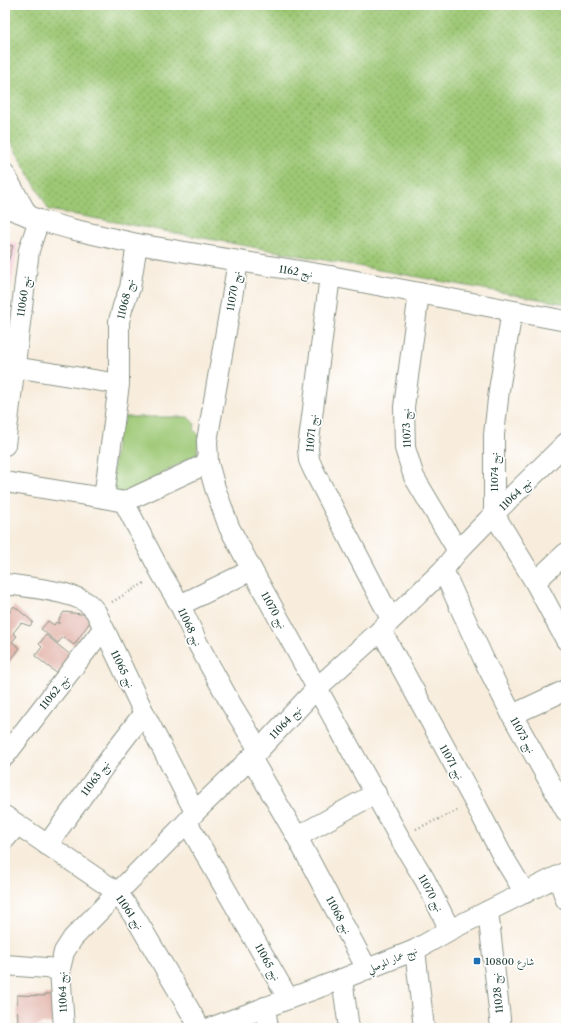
<svg xmlns="http://www.w3.org/2000/svg" width="571" height="1033" viewBox="0 0 571 1033" font-family="'Libre Caslon Text',Amiri,serif">
	<style>
		.built { fill: #f5cfda }
		.grass { fill: #9dc874; stroke: #5e8254 }
		.garden { fill: url(#garden-dots); stroke: #5e8254 }
		.building { fill: #dea89c }
		.lines { fill: none; stroke-linecap: round; stroke-linejoin: round }
		.minor-casing { stroke: #8c9588; stroke-width: 22 }
		.path { stroke: #8c9588; stroke-width: 2.5; stroke-dasharray: 1 3; stroke-linecap: butt }
		.minor { stroke: #fff; stroke-width: 20 }
		.poi-dot { fill: #1f6fb2; stroke: #fff; stroke-width: 1.5 }
		.labels { text-anchor: middle; stroke-width: 3.5; stroke-linejoin: round; paint-order: stroke }
		.street-label { font-size: 10px; fill: #1f3d34; stroke: #fff }
		.poi-label { font-size: 10px; fill: #1f3d34; stroke: #fff; text-anchor: start }
	</style>
	<defs>
		<pattern id="garden-dots" width="8" height="8" patternUnits="userSpaceOnUse"><rect width="8" height="8" fill="#9dc874"/><path d="M2 2h.1M6 6h.1" fill="none" stroke="#7fa460" stroke-width="1.8" stroke-linecap="round"/></pattern>
	</defs>
	<rect width="100%" height="100%" fill="#fff"/>
	<filter id="ink" filterUnits="userSpaceOnUse"><feTurbulence type="fractalNoise" baseFrequency=".025" numOctaves="2"/><feDisplacementMap in="SourceGraphic" scale="8" xChannelSelector="R" yChannelSelector="G"/><feConvolveMatrix kernelMatrix="1 2 1 2 8 2 1 2 1" color-interpolation-filters="sRGB"/></filter>
	<filter id="wash" filterUnits="userSpaceOnUse"><feTurbulence type="fractalNoise" baseFrequency=".012" numOctaves="4" result="noise"/><feDisplacementMap in="SourceGraphic" scale="16" xChannelSelector="R" yChannelSelector="G"/><feGaussianBlur stdDeviation="0.9" result="paint"/><feColorMatrix in="noise" values="0 0 0 0 0 0 0 0 0 0 0 0 0 0 0 0 0 1.4 0 .05"/><feComposite in="paint" operator="in"/></filter>
	<g filter="url(#wash)">
		<rect width="100%" height="100%" fill="#f8eddd"/>
		<polygon class="built" points="5,241 18,243 5,324"/>
		<polygon class="grass" points="119,417 188,417 195,424 194,430 199,435 197,454 124,495 110,497"/>
		<polygon class="garden" points="5,5 566,5 566,304 49,210 5,132"/>
		<g id="blocks">
			<g class="building">
				<polygon points="5,244 13,246 5,271"/>
				<polygon points="14,606 33,622 30,626 21,623 13,633 17,636 12,642 20,648 5,668 5,616 6,617"/>
				<polygon points="64,612 91,615 92,619 74,645 63,637 58,643 41,629 48,621 54,625 56,622 59,624 59,619"/>
				<polygon points="46,635 73,657 59,675 35,656 42,647 39,644"/>
				<polygon points="45,994 52,994 54,1024 42,1023 37,1028 18,1027 17,995 45,996"/>
			</g>
		</g>
	</g>
	<g filter="url(#ink)">
		<use href="#blocks" fill-opacity="0" stroke="#8c9588" stroke-width="1"/>
		<g class="lines">
			<defs>
				<g id="minor">
					<polyline points="5,175 28,216"/>
					<polyline points="5,207 39,220 71,229 137,244 330,276 566,321"/>
					<polyline points="137,244 130,288 123,306 119,321 119,384 104,498 124,502 161,573 180,605 198,644 231,704 259,750"/>
					<polyline points="238,262 207,441 208,463 215,488 229,527 252,570 399,837 425,880 450,930"/>
					<polyline points="330,276 308,448 309,460 314,471 391,619"/>
					<polyline points="419,293 404,407 405,448 414,477 458,551"/>
					<polyline points="512,311 499,390 494,435 494,514 535,582 566,640"/>
					<polyline points="14,367 119,384"/>
					<polyline points="5,445 29,250 39,220"/>
					<polyline points="5,482 104,498"/>
					<polyline points="124,502 208,463"/>
					<polyline points="443,570 484,660 512,715 566,811"/>
					<polyline points="535,582 566,553"/>
					<path d="M5,584C26,587 71,591 87,603C91,605 93,609 96,612L144,713L195,812"/>
					<polyline points="180,605 252,570"/>
					<polyline points="381,630 475,803 502,855 525,893"/>
					<polyline points="512,715 566,690"/>
					<polyline points="5,756 103,629"/>
					<polyline points="251,758 297,837 367,969"/>
					<polyline points="5,816 117,892 138,922 200,1028"/>
					<polyline points="187,822 288,998"/>
					<polyline points="297,837 376,793"/>
					<polyline points="5,839 17,825"/>
					<polyline points="47,845 121,743 144,713"/>
					<polyline points="558,877 566,900"/>
					<polyline points="488,911 501,1028"/>
					<polyline points="415,950 424,1028"/>
					<polyline points="5,965 60,969"/>
					<polyline points="342,979 349,1028"/>
					<polyline points="265,1007 268,1028"/>
					<polyline points="64,1028 60,969 64,952 73,938 187,822 195,812 259,750 317,688 381,630 443,570 458,551 494,514 566,443"/>
					<polyline points="210,1028 342,979 415,950 450,930 566,872"/>
				</g>
			</defs>
			<use href="#minor" class="minor-casing"/>
			<g class="path">
				<polyline points="112,602 146,582"/>
				<polyline points="416,829 459,810"/>
			</g>
			<use href="#minor" class="minor"/>
		</g>
	</g>
	<rect class="poi-dot" x="473" y="957" width="8" height="8" rx="2"/>
	<g class="labels">
		<g class="street-label">
			<text transform="translate(296 271) rotate(9)" y="4">نهج 1162</text>
			<text transform="translate(233 291) rotate(-80)" y="4">نهج 11070</text>
			<text transform="translate(23 296) rotate(-82)" y="4">نهج 11060</text>
			<text transform="translate(125 299) rotate(-76)" y="4">نهج 11068</text>
			<text transform="translate(406 428) rotate(-92)" y="4">نهج 11073</text>
			<text transform="translate(311 433) rotate(-85)" y="4">نهج 11071</text>
			<text transform="translate(494 472) rotate(-90)" y="4">نهج 11074</text>
			<text transform="translate(515 494) rotate(-45)" y="4">نهج 11064</text>
			<text transform="translate(274 610) rotate(61)" y="4">نهج 11070</text>
			<text transform="translate(190 627) rotate(65)" y="4">نهج 11068</text>
			<text transform="translate(123 669) rotate(64)" y="4">نهج 11065</text>
			<text transform="translate(54 692) rotate(-52)" y="4">نهج 11062</text>
			<text transform="translate(285 722) rotate(-47)" y="4">نهج 11064</text>
			<text transform="translate(523 735) rotate(61)" y="4">نهج 11073</text>
			<text transform="translate(452 762) rotate(61)" y="4">نهج 11071</text>
			<text transform="translate(95 778) rotate(-54)" y="4">نهج 11063</text>
			<text transform="translate(431 893) rotate(62)" y="4">نهج 11070</text>
			<text transform="translate(130 912) rotate(55)" y="4">نهج 11061</text>
			<text transform="translate(339 915) rotate(62)" y="4">نهج 11068</text>
			<text transform="translate(392 959) rotate(-22)" y="4">نهج عمار الموصلي</text>
			<text transform="translate(268 962) rotate(61)" y="4">نهج 11065</text>
			<text transform="translate(62 992) rotate(-93)" y="4">نهج 11064</text>
			<text transform="translate(497 993) rotate(-96)" y="4">نهج 11028</text>
		</g>
		<g class="poi-label">
			<text x="485" y="965">10800 شارع</text>
		</g>
	</g>
	<rect width="571" height="1033" fill="none" stroke="#fff" stroke-width="20"/>
</svg>
